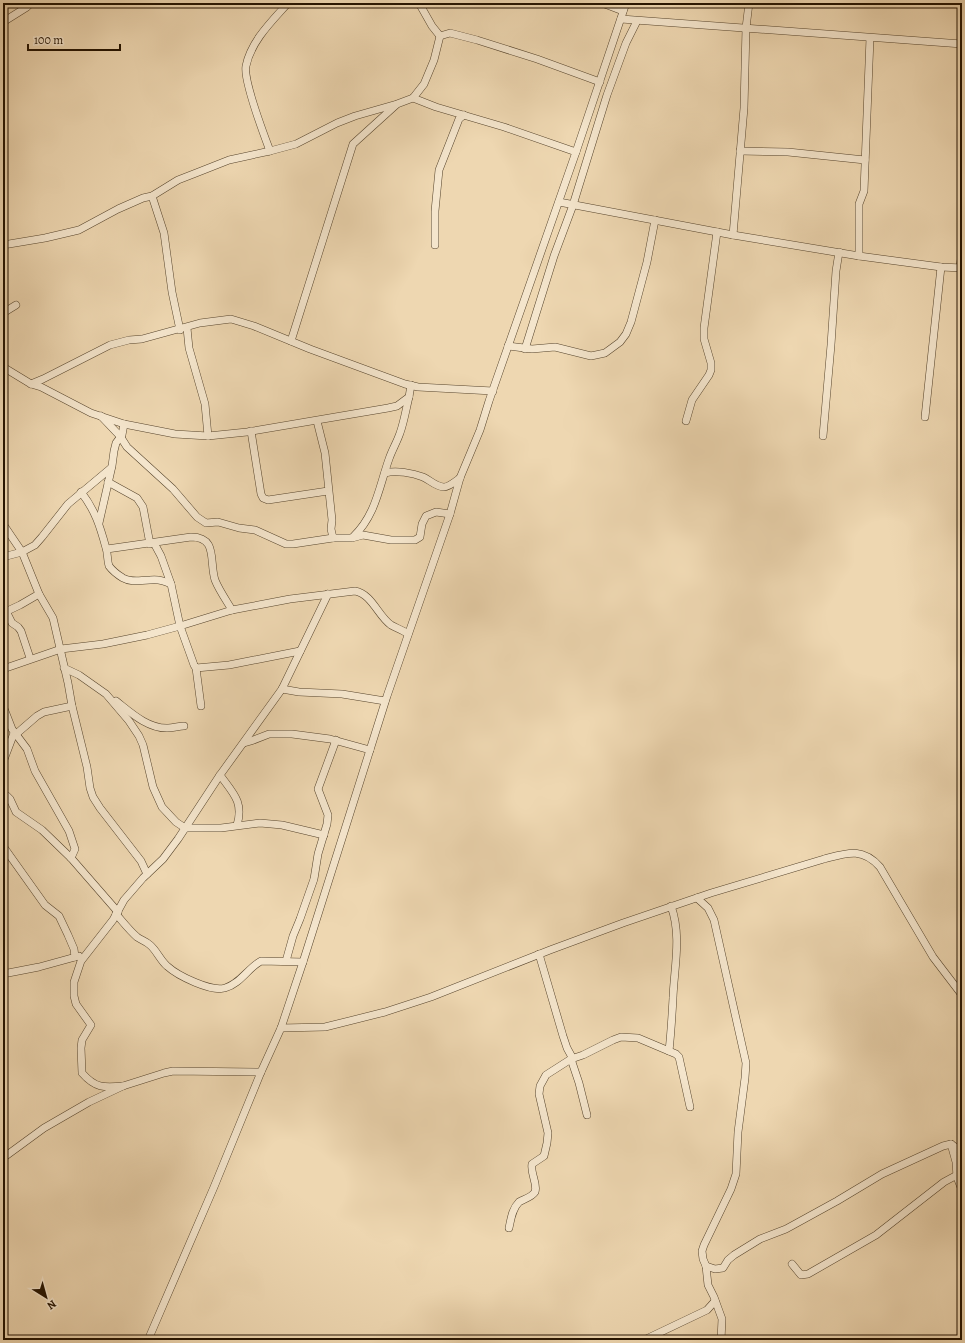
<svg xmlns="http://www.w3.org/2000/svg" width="965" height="1343" viewBox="0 0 965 1343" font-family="Alegreya,serif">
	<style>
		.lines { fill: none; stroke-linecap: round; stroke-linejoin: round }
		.minor-casing { stroke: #56442c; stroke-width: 8 }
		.minor { stroke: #f4e5cc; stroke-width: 7 }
	</style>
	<rect width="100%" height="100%" fill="#eed7b1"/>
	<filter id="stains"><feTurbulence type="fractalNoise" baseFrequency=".005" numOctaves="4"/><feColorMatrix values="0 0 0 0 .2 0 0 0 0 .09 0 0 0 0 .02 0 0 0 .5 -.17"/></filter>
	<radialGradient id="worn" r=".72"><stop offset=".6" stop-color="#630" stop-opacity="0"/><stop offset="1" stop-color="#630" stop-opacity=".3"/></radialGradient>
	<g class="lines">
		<defs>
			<g id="minor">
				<polyline points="419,3 432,26 440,36 450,33 477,40 537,59 600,82"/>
				<polyline points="602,3 623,11"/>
				<polyline points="621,19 962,44"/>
				<polyline points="3,22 27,7 31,3"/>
				<polyline points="413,98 436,107 504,127 576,152"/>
				<path d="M270,151C264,135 243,80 246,66C251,41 272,21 288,3"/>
				<polyline points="740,151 788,152 865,160"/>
				<polyline points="152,196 164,233 172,292 180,330"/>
				<polyline points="559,202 733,235 859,256 941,267 962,268"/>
				<polyline points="733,235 744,108 746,28 749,3"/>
				<polyline points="3,245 45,238 79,230 118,209 143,198 152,196 178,180 196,173 229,160 270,151 296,144 337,123 355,116 397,104 413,98 424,84 434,60 440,36"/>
				<polyline points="435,245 435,211 439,170 459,119 464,115"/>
				<polyline points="859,256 859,204 864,191 870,38"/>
				<polyline points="960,268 962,251"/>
				<polyline points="3,313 16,305"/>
				<polyline points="187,328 189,348 205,404 208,436"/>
				<polyline points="291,341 353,144 396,105"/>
				<polyline points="508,346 532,349 555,347 591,356 605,353 620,342 626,334 631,322 647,262 655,220"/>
				<polyline points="525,349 554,256 573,205 607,95 626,43 637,21"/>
				<polyline points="3,367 31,384 41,387 91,413 124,424 175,434 208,436 247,432 388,408 397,406 409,397 411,385"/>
				<polyline points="31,384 43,379 110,345 129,340 142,339 200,323 231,319 254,326 310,349 405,384 418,387 493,391"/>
				<polyline points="101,416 120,436 127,447 173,489 197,517 206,523 218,522 239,528 255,530 286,544 293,544 333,538 352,538 363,535 391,540 415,540 420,537 422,524 426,516 436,512 450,514"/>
				<polyline points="925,417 941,267"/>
				<polyline points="317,421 325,453 332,520 331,529 333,538"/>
				<polyline points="686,421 692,400 709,375 711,370 711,363 704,339 704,328 717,232"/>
				<polyline points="251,431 261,494 263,498 268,500 328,491"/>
				<polyline points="823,436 831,345 836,271 839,252"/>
				<path d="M385,473C396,470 413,473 423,477C430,480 436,487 444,487C449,487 456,481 460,478"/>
				<polyline points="108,482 137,498 143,507 150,544"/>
				<path d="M81,492C95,510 100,526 106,548C108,554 107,560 109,566C112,570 118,575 123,578C132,583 140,580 150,580C157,579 165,581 171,584L180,626L194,665L196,668L229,665L300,651"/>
				<polyline points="99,523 112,466 114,451 116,443 122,435 124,424"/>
				<polyline points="3,524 22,552 39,594 53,618 68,683 72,706 87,767 90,788 93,797 100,808 141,861 147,874"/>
				<path d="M353,537C376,515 379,487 389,459C392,450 397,442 400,433C404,422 406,409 409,397"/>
				<polyline points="154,543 161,556 171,584"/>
				<path d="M107,549L191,537C218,537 209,561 215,580C219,590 226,600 232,610"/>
				<polyline points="3,557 22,552 35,545 42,537 68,504 111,468"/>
				<polyline points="6,611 12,623 18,627 21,631 30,658"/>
				<polyline points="3,613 20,605 39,594"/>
				<polyline points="64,668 79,675 106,694 129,721 139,736 143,745 153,787 162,807 176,822 185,828 221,828 260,823 282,825 324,835"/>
				<polyline points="196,668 201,706"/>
				<path d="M3,669L61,649L103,644L147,635L180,626L232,610L290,599L355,591C372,594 378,616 391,625C396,628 403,630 408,634"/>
				<polyline points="282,689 299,692 342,694 385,701"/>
				<path d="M116,701C130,712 148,729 168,728C173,728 179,726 184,726"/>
				<polyline points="3,706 12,729 27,749 35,771 69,831 75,849 71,858"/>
				<polyline points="15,735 37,716 44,712 72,706"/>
				<polyline points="244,743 251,741 269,734 292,734 330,739 370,750"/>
				<polyline points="3,762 14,733"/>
				<path d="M220,775C233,793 244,802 237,825"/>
				<polyline points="3,794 7,796 10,799 16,812 42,830 71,858 118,912"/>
				<polyline points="3,846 45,905 59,916 68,935 74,949 75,957"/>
				<polyline points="697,898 708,908 714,920 746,1063 745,1078 738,1132 736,1174 731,1189 704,1245 702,1251 703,1259 706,1266 708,1285 714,1297 722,1319 721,1340"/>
				<path d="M116,914C123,922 129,930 137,937C141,940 146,941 150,945C157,951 160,960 167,966C178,976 211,992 225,988C240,984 248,968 261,961L303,962"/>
				<polyline points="539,954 563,1036 567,1048 573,1059"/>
				<polyline points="286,961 293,936 300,919 314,879 318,854 327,824 328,815 318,789 336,740"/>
				<polyline points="3,974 39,967 79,956"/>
				<path d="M281,1028L325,1027L385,1012L431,997L550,950L623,923L711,893L824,859C847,853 862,847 880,867L933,957L962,995"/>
				<path d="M669,1051C671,1033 672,1016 673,998C674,968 682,936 671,906"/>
				<polyline points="571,1059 579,1083 587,1115"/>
				<path d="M123,1086C104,1088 95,1088 82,1073L81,1048L82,1040L91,1025L76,1004L74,996V982L81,961L113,920L124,900L143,878L163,859L178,839L220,775L282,689L328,594"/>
				<polyline points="951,1144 956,1162 957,1177 962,1190"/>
				<polyline points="3,1158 44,1128 89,1102 123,1086 164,1073 173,1071 261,1072"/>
				<path d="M509,1228C511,1219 512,1209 519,1202C524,1199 532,1197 535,1192C538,1184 530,1173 532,1164L544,1156L547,1143L548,1133L539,1094L540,1086L546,1075L571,1059L583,1055L613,1040L621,1037L638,1038L676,1054L679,1057L690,1107"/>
				<polyline points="792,1264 801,1275 808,1274 876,1235 944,1182 957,1175"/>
				<polyline points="706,1266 715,1269 723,1268 728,1260 734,1255 760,1239 786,1229 837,1201 882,1174 943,1146 951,1144 962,1152"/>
				<polyline points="148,1340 214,1187 261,1072 281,1028 303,962 387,696 450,514 460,478 480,430 489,401 576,152 626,3"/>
				<polyline points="644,1340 707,1310 715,1301"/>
			</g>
		</defs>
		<use href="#minor" class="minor-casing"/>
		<use href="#minor" class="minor"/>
	</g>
	<rect width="965" height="1343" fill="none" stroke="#eed7b1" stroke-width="16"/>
	<rect x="4" y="4" width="957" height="1335" fill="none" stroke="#241300" stroke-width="2"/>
	<rect x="8" y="8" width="949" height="1327" fill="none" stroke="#241300"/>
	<g transform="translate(46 1297) rotate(143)" stroke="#f4e5cc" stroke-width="3" paint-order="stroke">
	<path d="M0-3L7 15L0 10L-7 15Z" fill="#241300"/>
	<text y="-6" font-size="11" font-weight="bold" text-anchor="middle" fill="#241300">N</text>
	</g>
	<path d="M28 44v6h92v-6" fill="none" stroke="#241300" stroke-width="2"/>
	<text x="34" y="44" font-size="12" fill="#241300" stroke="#f4e5cc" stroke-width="3" paint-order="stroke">100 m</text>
	<rect width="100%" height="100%" filter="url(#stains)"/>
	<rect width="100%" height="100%" fill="url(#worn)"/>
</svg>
